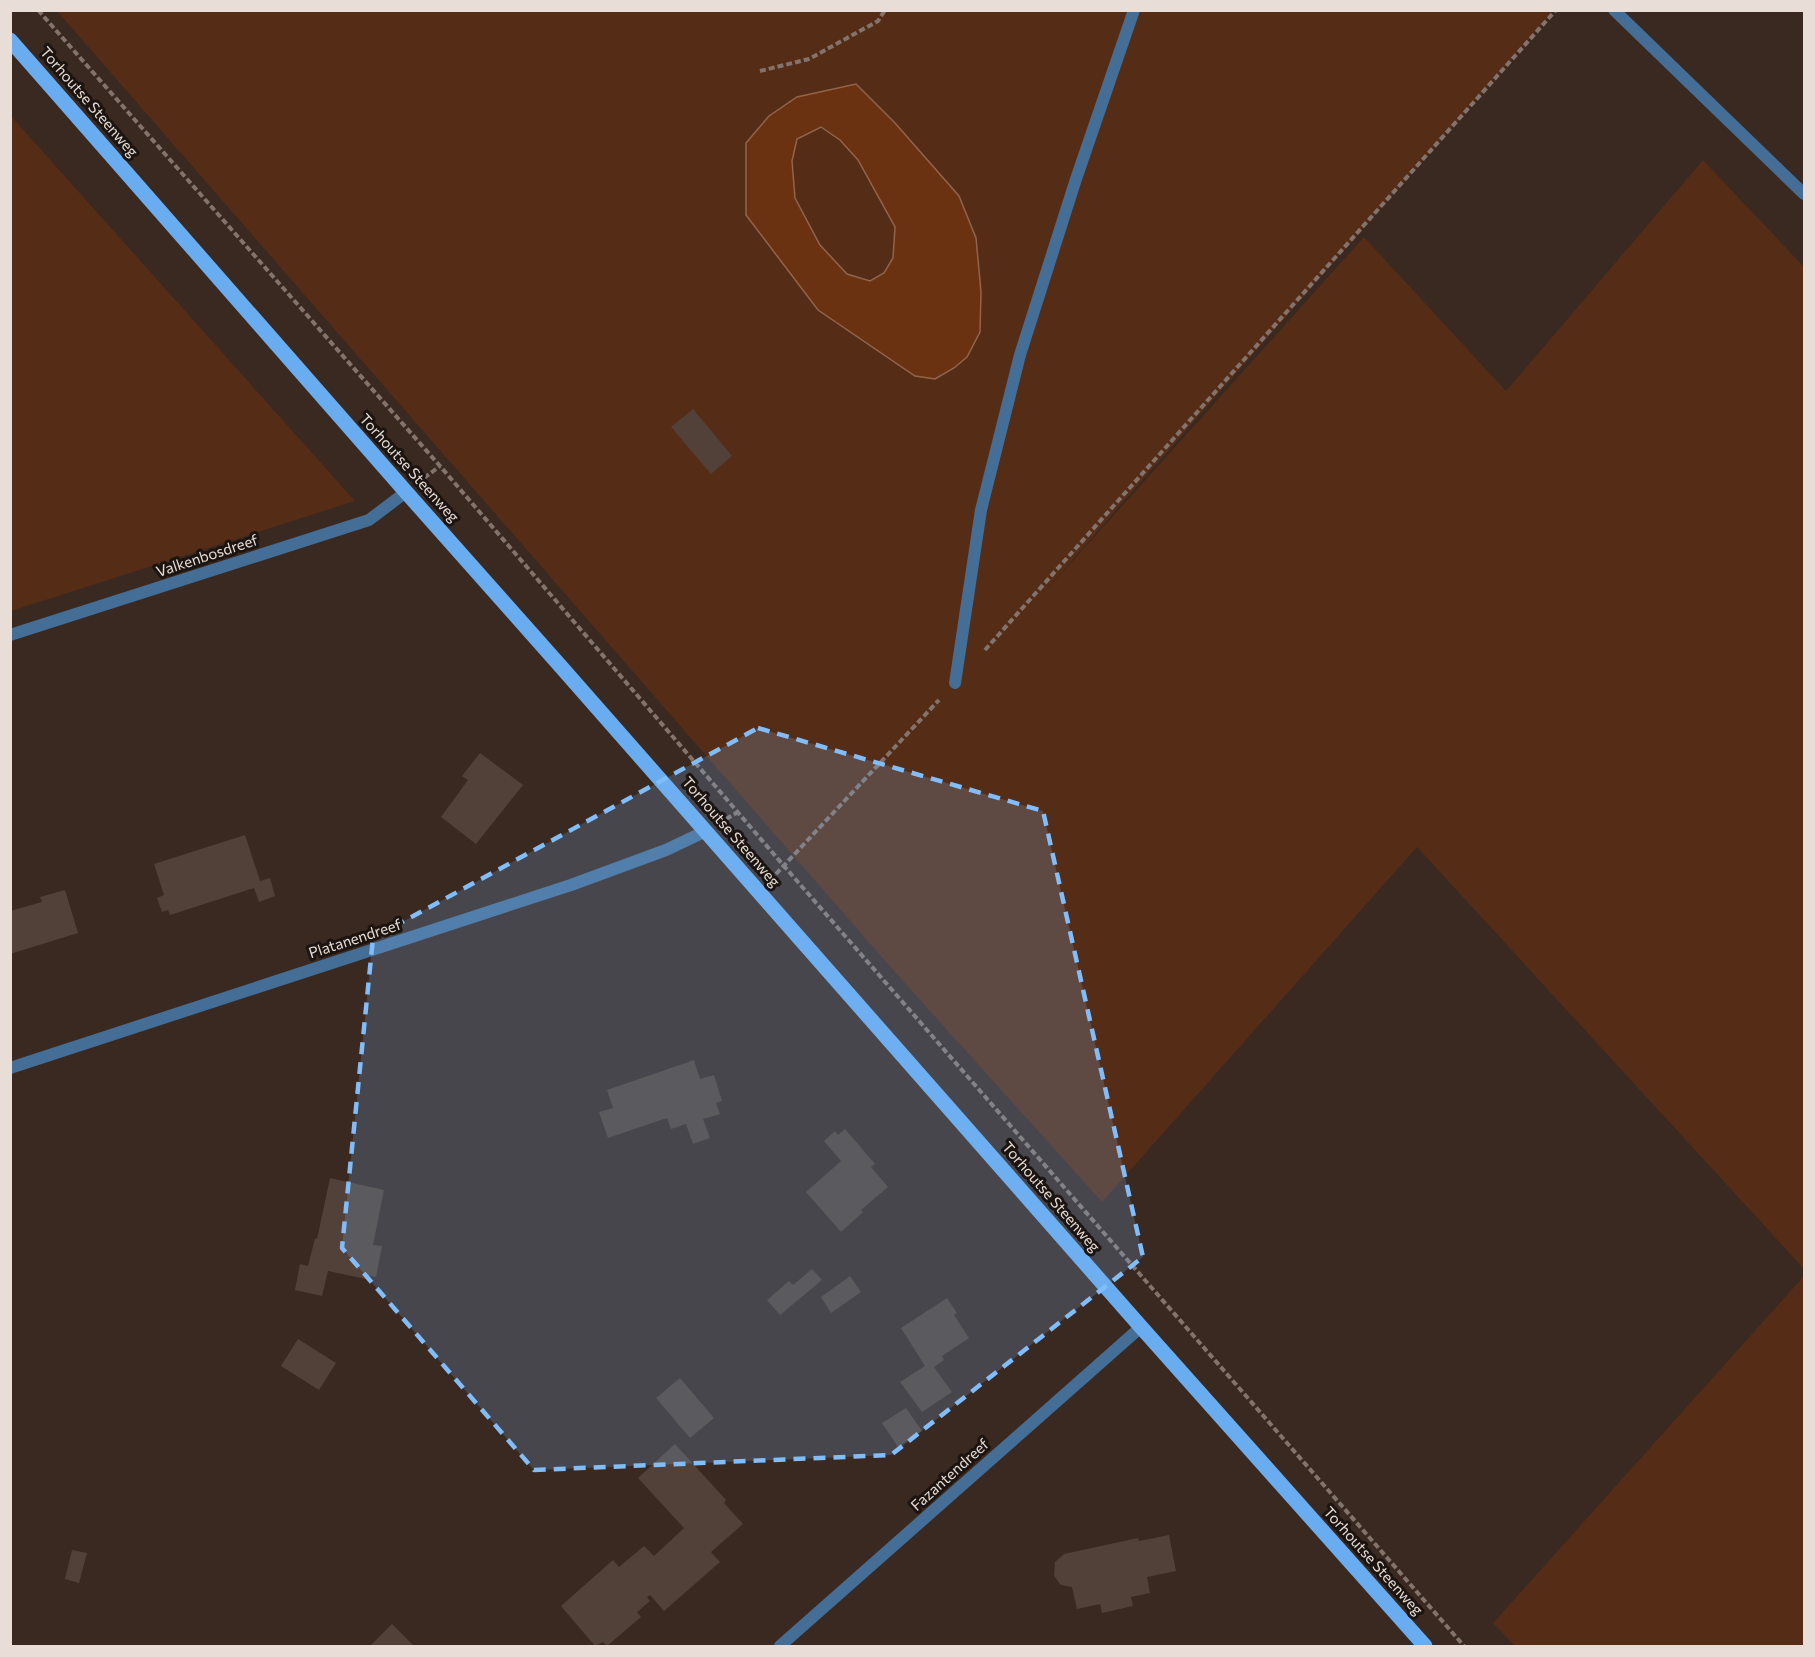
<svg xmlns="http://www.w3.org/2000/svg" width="1815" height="1657" viewBox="0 0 1815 1657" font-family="Commissioner,sans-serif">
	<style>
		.green { fill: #552c16 }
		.water { fill: #6b3211; stroke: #90654c; stroke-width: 1.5; fill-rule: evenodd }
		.building { fill: #524138 }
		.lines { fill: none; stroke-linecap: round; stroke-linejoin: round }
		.path { stroke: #82746d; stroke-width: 4; stroke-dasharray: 6 3; stroke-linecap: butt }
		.lane { stroke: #456e96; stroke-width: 12 }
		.street { stroke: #456e96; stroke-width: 12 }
		.primary { stroke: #69acef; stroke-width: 15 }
		.marked { fill: #80bdfa; fill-opacity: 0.2; stroke: #80bdfa; stroke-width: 4.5; stroke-dasharray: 12 8; stroke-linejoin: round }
		.labels { text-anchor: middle; stroke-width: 6; stroke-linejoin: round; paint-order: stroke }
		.street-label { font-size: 15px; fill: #e8ddd7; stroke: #1b1410 }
	</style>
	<rect width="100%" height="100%" fill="#392921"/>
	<g class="green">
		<polygon points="57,11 1554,11 1032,606 1364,237 1506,391 1703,160 1804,267 1804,1269 1417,847 1102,1202 893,970"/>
		<polygon points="11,116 355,501 11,611"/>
		<polygon points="1804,1276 1804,1646 1515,1646 1493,1623"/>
	</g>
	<path class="water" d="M856,84L895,123L959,196L976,238L981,292L980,332L967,357L954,368L935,379L915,376L818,310L746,215V143L769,116L797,97ZM821,127L840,140L858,160L895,227L893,258L884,273L870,281L847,274L820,245L795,198L792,161L797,139Z"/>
	<g class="building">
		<polygon points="693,409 732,456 711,474 671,427"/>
		<polygon points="480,753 523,785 476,844 441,817 468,780 462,776"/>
		<polygon points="245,835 260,881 270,878 275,896 259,902 254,888 170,915 168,910 162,912 157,898 164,895 154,864"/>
		<polygon points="65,890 78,933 10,954 10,911 42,902 40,897"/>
		<polygon points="694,1060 700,1079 714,1075 722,1101 716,1103 720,1114 703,1119 710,1138 693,1144 686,1124 671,1129 667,1118 608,1138 599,1112 613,1108 607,1090"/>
		<polygon points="845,1129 875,1164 871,1167 888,1187 861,1210 863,1212 841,1232 806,1192 841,1161 824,1141 835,1131 838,1135"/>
		<polygon points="330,1178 384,1190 373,1245 382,1246 376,1277 367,1275 366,1279 328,1271 322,1296 295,1290 300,1264 308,1266 315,1238 317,1239"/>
		<polygon points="812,1269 822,1280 780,1315 767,1300 789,1281 793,1285"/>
		<polygon points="850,1276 861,1292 831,1313 821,1297"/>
		<polygon points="947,1298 957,1313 954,1315 969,1338 942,1356 944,1360 934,1367 952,1392 922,1412 900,1382 925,1366 901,1328"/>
		<polygon points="298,1339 336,1363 319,1390 281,1366"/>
		<polygon points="680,1378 714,1418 690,1438 656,1398"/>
		<polygon points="906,1408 922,1431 898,1447 882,1423"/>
		<polygon points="675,1444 726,1500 724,1503 743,1524 711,1552 720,1562 664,1611 650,1595 647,1597 650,1601 637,1612 641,1617 607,1646 603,1642 595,1646 561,1606 613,1560 619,1567 644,1546 654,1556 684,1528 638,1478"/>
		<polygon points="1169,1535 1176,1571 1147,1577 1150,1593 1131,1597 1133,1606 1102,1613 1100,1604 1077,1609 1072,1587 1061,1585 1054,1576 1055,1562 1064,1554 1138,1538 1139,1541"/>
		<polygon points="72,1550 87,1553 79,1583 65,1579"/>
		<polygon points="392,1624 414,1646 370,1646"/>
	</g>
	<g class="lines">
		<g class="path">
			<polyline points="38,10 440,466 784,866 1464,1646"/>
			<polyline points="760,71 809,59 878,21 885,10"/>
			<polyline points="424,478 440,466"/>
			<polyline points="985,650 1556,10"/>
			<polyline points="726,819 738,812"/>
			<polyline points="776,874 939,700"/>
		</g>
		<g class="lane">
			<polyline points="1614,10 1804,194"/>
			<polyline points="955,683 981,510 1020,355 1076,179 1134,10"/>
		</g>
		<g class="street">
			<polyline points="10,635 369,520 406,492"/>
			<polyline points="10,1068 571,885 666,850 706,831"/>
			<polyline points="780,1646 1141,1327"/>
		</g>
		<polyline class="primary" points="10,40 406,492 563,669 1141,1327 1425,1646"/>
	</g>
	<path class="marked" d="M758,728L1043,811L1143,1257L891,1455L534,1470L342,1248L373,938Z"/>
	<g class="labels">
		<g class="street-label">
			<text transform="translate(89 102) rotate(49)" y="5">Torhoutse Steenweg</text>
			<text transform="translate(409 468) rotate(48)" y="5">Torhoutse Steenweg</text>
			<text transform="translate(207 556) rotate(-18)" y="5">Valkenbosdreef</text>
			<text transform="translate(731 832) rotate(49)" y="5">Torhoutse Steenweg</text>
			<text transform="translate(355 939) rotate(-18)" y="5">Platanendreef</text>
			<text transform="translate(1051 1197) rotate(49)" y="5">Torhoutse Steenweg</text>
			<text transform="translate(950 1475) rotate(-42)" y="5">Fazantendreef</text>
			<text transform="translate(1373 1561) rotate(48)" y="5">Torhoutse Steenweg</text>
		</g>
	</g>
	<rect width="1815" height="1657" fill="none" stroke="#e8ddd7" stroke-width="24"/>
</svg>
